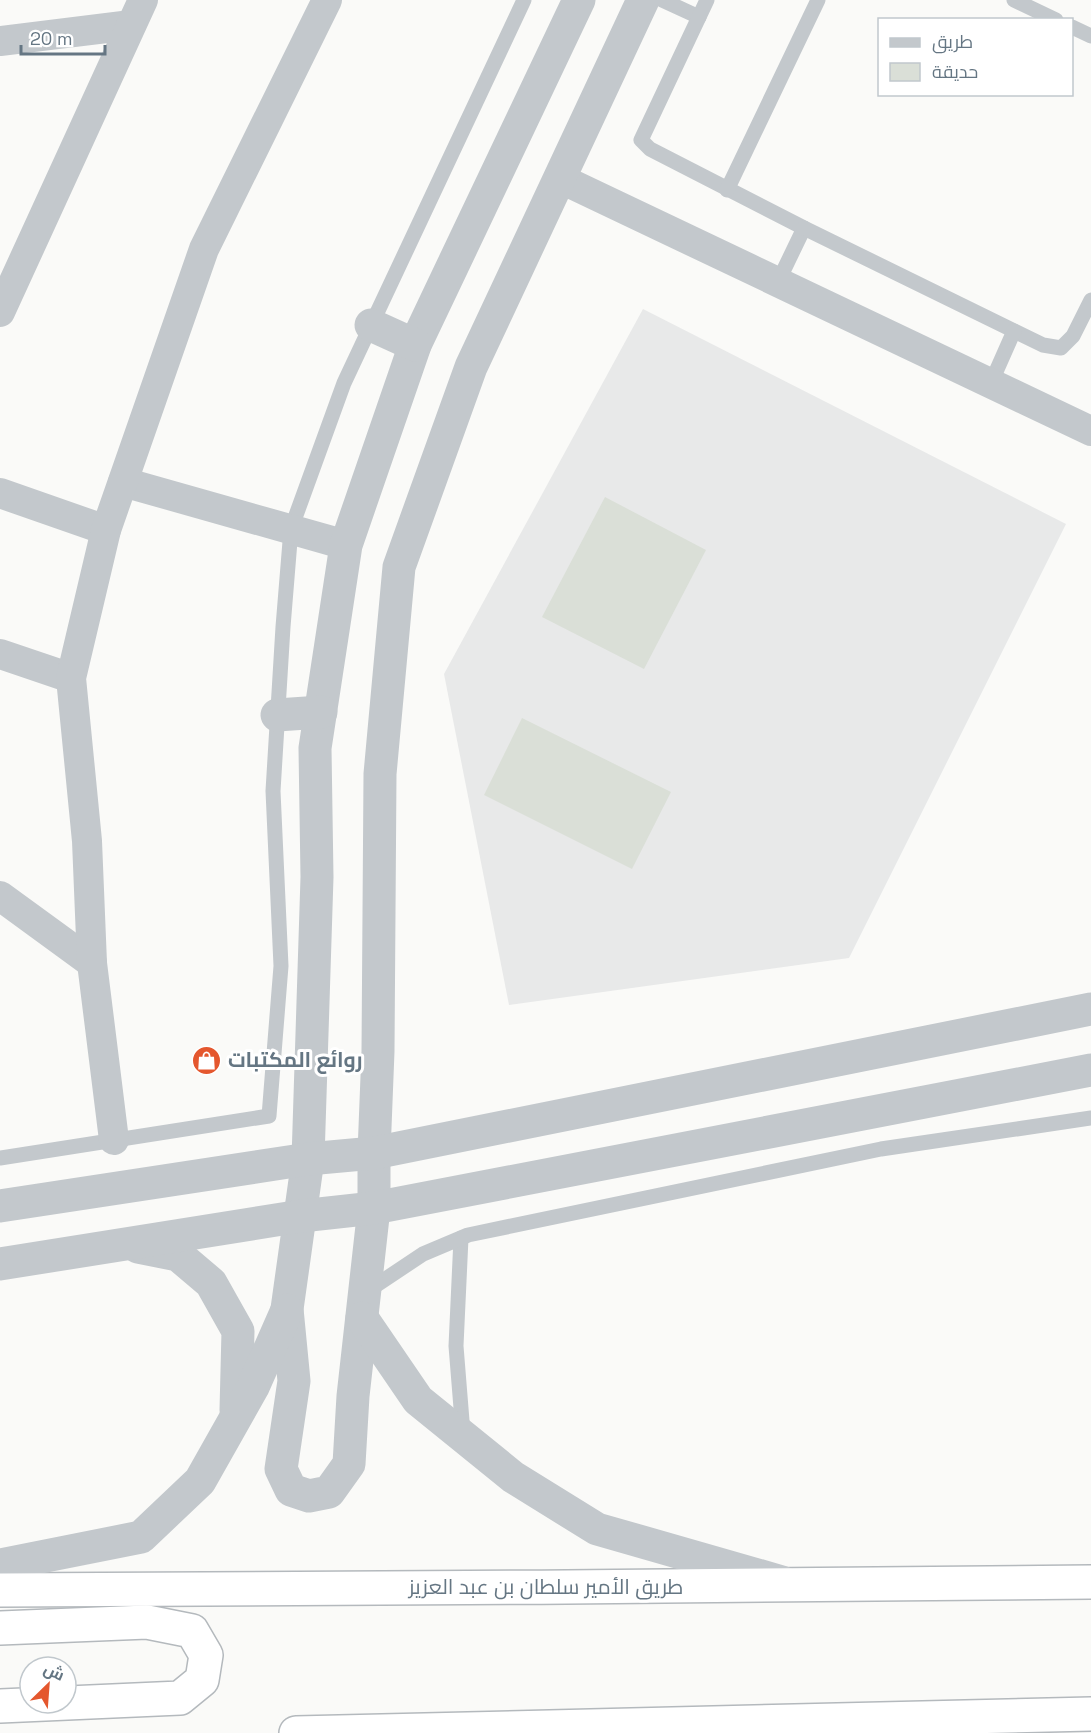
<svg xmlns="http://www.w3.org/2000/svg" width="1091" height="1733" viewBox="0 0 1091 1733" font-family="'Space Grotesk',Cairo,sans-serif">
	<style>
		.built { fill: #e8e9e9 }
		.green { fill: #dadfd7 }
		.lines { fill: none; stroke-linecap: round; stroke-linejoin: round }
		.trunk-casing { stroke: #b4b9bd; stroke-width: 36 }
		.service { stroke: #c3c8cc; stroke-width: 15 }
		.minor { stroke: #c3c8cc; stroke-width: 30 }
		.tertiary { stroke: #c3c8cc; stroke-width: 33 }
		.trunk { stroke: #fff; stroke-width: 33 }
		.labels { text-anchor: middle; stroke-width: 6; stroke-linejoin: round; paint-order: stroke }
		.poi-label { font-size: 21px; font-weight: bold; fill: #657683; stroke: #fff; text-anchor: start }
		.street-label { font-size: 21px; fill: #657683; stroke: #fff }
	</style>
	<rect width="100%" height="100%" fill="#fafaf8"/>
	<polygon class="built" points="643,309 1066,524 849,958 509,1005 444,674"/>
	<g class="green">
		<polygon points="605,497 706,550 644,669 542,617"/>
		<polygon points="522,718 671,792 632,869 484,795"/>
	</g>
	<g class="lines">
		<defs>
			<g id="trunk">
				<path d="M0,1590C364,1587 727,1588 1091,1582"/>
				<polyline points="0,1628 147,1622 192,1631 206,1655 202,1680 180,1698 0,1706"/>
				<polyline points="296,1733 1091,1714"/>
			</g>
		</defs>
		<use href="#trunk" class="trunk-casing"/>
		<g class="service">
			<polyline points="662,0 699,17"/>
			<polyline points="707,0 641,140 650,149 804,228 778,282"/>
			<polyline points="1014,0 1056,20"/>
			<polyline points="1072,27 1091,36"/>
			<polyline points="727,190 818,0"/>
			<polyline points="804,228 1043,345 1061,348 1073,336 1091,300"/>
			<polyline points="991,383 1014,331"/>
			<polyline points="0,1158 269,1116 281,966 273,791 283,627 291,529 344,383 524,0"/>
			<polyline points="461,1238 456,1346 463,1433"/>
			<polyline points="366,1292 423,1254 468,1235 881,1149 1091,1118"/>
		</g>
		<g class="minor">
			<polyline points="0,41 131,25"/>
			<polyline points="559,178 1091,431"/>
			<polyline points="0,312 143,0"/>
			<polyline points="123,482 346,545"/>
			<polyline points="0,493 106,530"/>
			<polyline points="0,654 71,678"/>
			<polyline points="0,896 92,963"/>
			<polyline points="114,1140 92,963 87,841 71,678 106,530 204,249 327,0"/>
		</g>
		<g class="tertiary">
			<polyline points="579,0 415,345 346,545 315,748 317,877 308,1159 287,1309 294,1381 281,1469 291,1490 309,1496 329,1492 349,1464 353,1396 374,1208 374,1153 378,1051 380,774 399,567 471,367 643,0"/>
			<polyline points="371,325 415,345"/>
			<polyline points="277,715 321,712"/>
			<polyline points="0,1206 308,1159 374,1153 1091,1009"/>
			<polyline points="138,1247 178,1255 211,1283 238,1331 236,1410"/>
			<polyline points="0,1264 301,1216 374,1208 1091,1070"/>
			<polyline points="362,1318 418,1400 513,1477 597,1529 782,1582"/>
			<polyline points="0,1565 141,1537 200,1481 253,1387 287,1310"/>
		</g>
		<use href="#trunk" class="trunk"/>
	</g>
	<defs>
		<symbol id="shop-disc" viewBox="-11 -11 22 22"><circle r="9.5" fill="#e4572e" stroke="#fff"/><path d="M-5-2.5h2.3a2.7 3.5 0 0 1 5.4 0H5L5.5 6h-11ZM-1.5-2.5h3a1.5 2.3 0 0 0-3 0Z" fill="#fff"/></symbol>
	</defs>
	<g fill-rule="evenodd">
		<use href="#shop-disc" x="190" y="1044" width="33" height="33"/>
	</g>
	<g class="labels">
		<g class="poi-label">
			<text x="228" y="1067">روائع المكتبات</text>
		</g>
		<g class="street-label">
			<text x="546" y="1594">طريق الأمير سلطان بن عبد العزيز</text>
		</g>
	</g>
	<rect x="878" y="18" width="195" height="78" fill="#ffffff" stroke="#c1c8cd" stroke-width="1.5"/>
	<rect x="890" y="38" width="30" height="9" fill="#c3c8cc" stroke="#c1c8cd" stroke-width="1.5"/>
	<text x="932" y="48" font-size="18" fill="#657683">طريق</text>
	<rect x="890" y="63" width="30" height="18" fill="#dadfd7" stroke="#c1c8cd" stroke-width="1.5"/>
	<text x="932" y="78" font-size="18" fill="#657683">حديقة</text>
	<g transform="translate(48 1685) rotate(25)"><circle r="28" fill="#ffffff" stroke="#c1c8cd" stroke-width="1.5"/>
	<path d="M0-4.5L10 22L0 15L-10 22Z" fill="#e4572e"/>
	<text y="-9" font-size="16" font-weight="bold" text-anchor="middle" fill="#657683">ش</text>
	</g>
	<path d="M21 45v9h84v-9" fill="none" stroke="#657683" stroke-width="3"/>
	<text x="30" y="45" font-size="18" fill="#657683" stroke="#ffffff" stroke-width="4.5" paint-order="stroke">20 m</text>
</svg>
